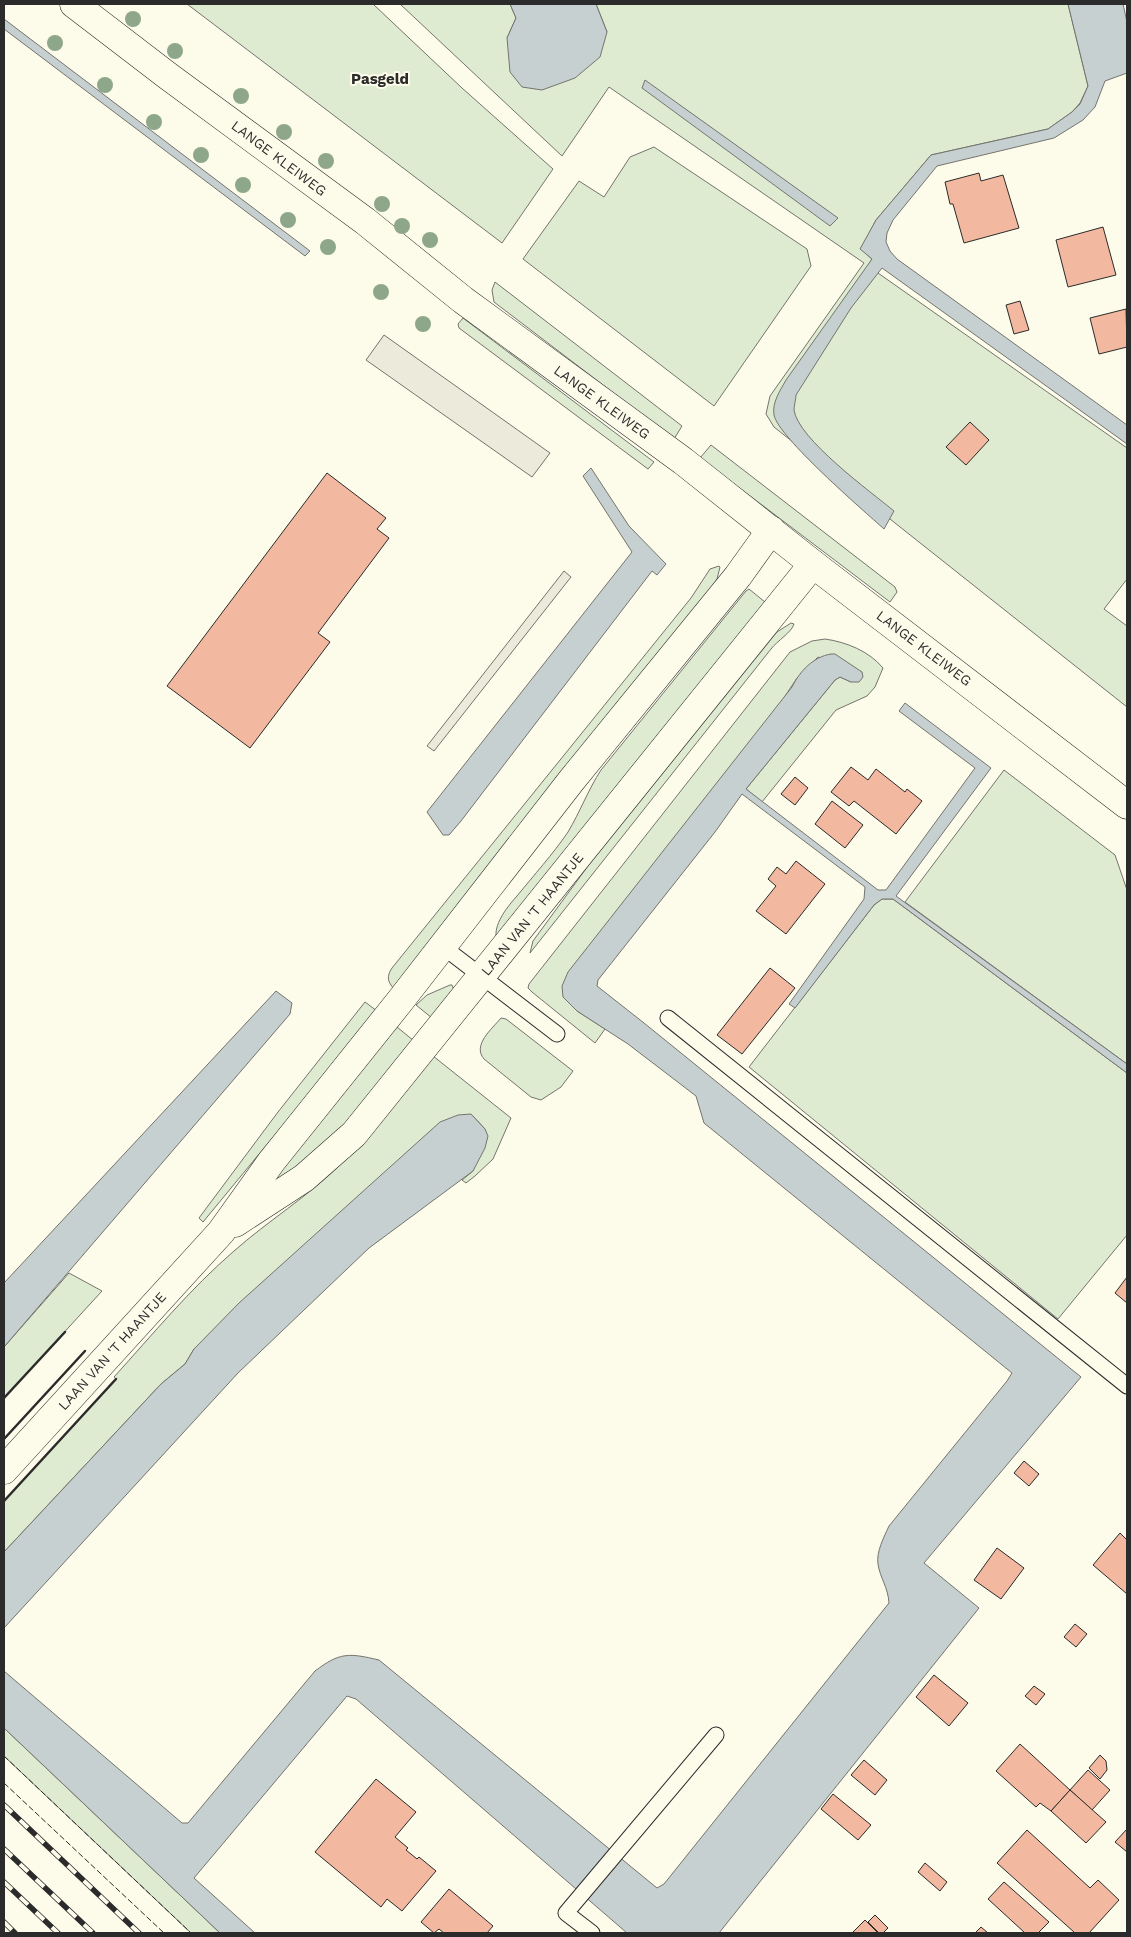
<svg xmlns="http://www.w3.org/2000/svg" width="1131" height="1937" viewBox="0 0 1131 1937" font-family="'Work Sans',sans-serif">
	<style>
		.green { fill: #deebd1; stroke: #74746e }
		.parking { fill: #eceadb; stroke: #74746e }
		.water { fill: #c7d0d0; stroke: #74746e }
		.building { fill: #f2b8a0; stroke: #2b2b2b }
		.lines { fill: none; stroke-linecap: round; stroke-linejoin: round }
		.lane-casing { stroke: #2b2b2b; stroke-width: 17 }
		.secondary-casing { stroke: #2b2b2b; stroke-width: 29 }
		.lane { stroke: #fdfbea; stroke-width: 15 }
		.secondary { stroke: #fdfbea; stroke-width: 28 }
		.rail-casing { stroke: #2b2b2b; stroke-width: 5.5 }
		.rail { stroke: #fdfbea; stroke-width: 4; stroke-dasharray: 11; stroke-linecap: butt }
		.fence { stroke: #2b2b2b; stroke-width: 1; stroke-dasharray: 6 2.5; stroke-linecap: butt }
		.wall { stroke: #2b2b2b; stroke-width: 2.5 }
		.tree { fill: #8ea78a }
		.labels { text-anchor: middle; stroke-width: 4; stroke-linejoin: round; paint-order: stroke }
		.street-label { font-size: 14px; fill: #2b2b2b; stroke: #fdfbea }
		.neighbourhood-label { font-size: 15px; font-weight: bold; fill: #2b2b2b; stroke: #fdfbea }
	</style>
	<rect width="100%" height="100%" fill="#fdfbea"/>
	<g class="green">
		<polygon points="187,4 373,4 462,88 553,169 502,243"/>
		<polygon points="400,4 510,4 516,18 507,38 607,32 596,4 1068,4 1088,86 1080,103 1072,112 1048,129 931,155 876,220 861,249 872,259 868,266 1127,448 1127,579 1104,609 1127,626 1127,707 774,427 766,414 770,396 864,263 609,87 562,156"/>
		<polygon points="654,147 807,249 811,266 714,406 523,259 579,181 604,197 630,157"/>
		<polygon points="495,282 682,426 674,439 494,302 492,290"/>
		<polygon points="463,318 654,462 648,469 459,328 458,324"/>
		<polygon points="711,445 895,587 897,592 890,602 700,458"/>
		<path d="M719,566L720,567L717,579L712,587L394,989C388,982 386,977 392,968L691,598L710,569Z"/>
		<path d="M749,589L765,602L496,936C495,922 508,906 517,896C534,875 553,854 568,832C580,812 588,790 601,770L746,591Z"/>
		<path d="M791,623L794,624C792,632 777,641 771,649L530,953L533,941L588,866L777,632Z"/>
		<path d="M825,639C846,642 869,651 883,668L875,687L867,696L836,710L762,802L746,789L835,680L840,677L851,682L862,672L818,657L797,678L577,1011L605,1029L595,1043L532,992L528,988L529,984L790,652L812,641Z"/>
		<polygon points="1004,770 1115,855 1127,890 1127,1064 905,902"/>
		<polygon points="882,899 893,899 1127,1073 1127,1235 1058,1319 749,1067 874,905"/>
		<polygon points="450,985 452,985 454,990 432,1018 416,1005 427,995"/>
		<polygon points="365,1002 377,1011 203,1222 199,1218 278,1112"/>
		<path d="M501,1018L506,1019L573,1071L561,1087L541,1100L531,1097L484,1059C472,1045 492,1029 501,1018Z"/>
		<polygon points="397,1027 414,1041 331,1141 244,1207"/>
		<path d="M433,1056L511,1118L493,1159L475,1176L466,1183L462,1180L473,1171L485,1129L471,1114L194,1349L185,1364L161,1384L4,1552V1501L116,1379L114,1377C153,1334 190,1289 234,1251C268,1221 307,1197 340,1165C374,1132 403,1093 433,1056Z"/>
		<polygon points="69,1273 102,1291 4,1398 4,1347"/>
		<polygon points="4,1728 220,1933 191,1933 4,1756"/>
	</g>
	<g class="parking">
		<polygon points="384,335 550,453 532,477 366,360"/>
		<polygon points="564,571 571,577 434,751 427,746"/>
	</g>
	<g class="water">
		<polygon points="510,4 596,4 607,32 600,57 575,78 542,90 522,87 510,72 507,38 516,18"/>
		<path d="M1068,4H1123L1127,22V73L1105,81L1095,107L1083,120L1054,138L937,166L893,220L887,233L886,242L890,251L897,259L1127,425V444L882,268L851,308L796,395C796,399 794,406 794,410C798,439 871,492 894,511L884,529C864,511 778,437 774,415C772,402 780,391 786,380L872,259L860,249L876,220L931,155L1048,129L1072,112L1080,104L1088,86Z"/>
		<polygon points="4,19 310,251 305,256 4,29"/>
		<polygon points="645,80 838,218 830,226 642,88"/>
		<polygon points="591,468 629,526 666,564 657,575 652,571 461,821 449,835 443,835 427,812 632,552 583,476"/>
		<path d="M831,654H835L862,672L863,677L859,682H851L840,677L835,680L746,789L878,890H886L975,768L899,711L905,703L991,768L896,896L1127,1064V1073L893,899H882L874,905L795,1008L789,1004L864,899L865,887L742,794L715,832L598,980L597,986L644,1023L1081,1377L924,1563L979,1608L719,1933H627L356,1699L347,1696L194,1878L255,1933H220L4,1728V1671L182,1823H188L315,1671C340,1652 349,1653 379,1660L657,1888L664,1884L889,1603C888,1587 880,1578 878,1564C876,1552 884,1537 889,1526L1007,1381L1012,1373L704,1123L696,1096L628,1044L577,1011L563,997L562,986L568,972L792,687C800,671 813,657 831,654Z"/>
		<polygon points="276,991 292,1003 290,1014 4,1347 4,1283"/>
		<polygon points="471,1114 485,1129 488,1136 485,1148 473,1171 369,1248 238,1373 4,1628 4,1552 161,1384 185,1364 194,1349 239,1303 440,1122 458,1115"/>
	</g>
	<g class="building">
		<polygon points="979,173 981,181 1003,175 1019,228 964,243 953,204 950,204 945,182"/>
		<polygon points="1103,227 1116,275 1068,287 1056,240"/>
		<polygon points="1020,301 1029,330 1014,334 1006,305"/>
		<polygon points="1126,309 1127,347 1099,354 1090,318"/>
		<polygon points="970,422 989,440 966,465 946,447"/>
		<polygon points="327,473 386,518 377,529 389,538 318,633 330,642 250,748 167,686"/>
		<polygon points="851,767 868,780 876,769 905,792 907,789 922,801 896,834 854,801 849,806 831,792"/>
		<polygon points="795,777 808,788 795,805 781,794"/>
		<polygon points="832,801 863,825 845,848 815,824"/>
		<polygon points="796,861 825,884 786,934 756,911 776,886 768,879 777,867 786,874"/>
		<polygon points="770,968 795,988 742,1054 717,1035"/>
		<polygon points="1127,1277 1127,1303 1115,1293"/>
		<polygon points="1024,1461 1039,1474 1029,1486 1014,1473"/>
		<polygon points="1120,1533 1127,1540 1127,1594 1093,1565"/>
		<polygon points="997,1548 1024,1568 1001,1599 974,1580"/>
		<polygon points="1075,1624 1087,1634 1076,1647 1064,1637"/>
		<polygon points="934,1675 968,1703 949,1726 916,1697"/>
		<polygon points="1034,1686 1045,1694 1036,1705 1025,1696"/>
		<polygon points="1020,1744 1070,1790 1051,1811 1040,1803 1036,1807 996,1771"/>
		<polygon points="1100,1755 1106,1761 1107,1770 1100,1779 1089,1768"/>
		<polygon points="864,1760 887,1780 875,1795 851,1775"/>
		<polygon points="1088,1770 1110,1790 1092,1810 1070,1790"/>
		<polygon points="376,1779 416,1812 395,1837 408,1848 406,1850 417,1859 419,1857 436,1871 402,1911 387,1899 381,1907 315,1852"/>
		<polygon points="1070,1790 1106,1822 1086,1843 1051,1811"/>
		<polygon points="833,1794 871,1825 858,1840 821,1809"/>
		<polygon points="1127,1829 1127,1852 1115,1842"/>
		<polygon points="1027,1830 1090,1888 1098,1880 1119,1900 1089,1933 1075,1933 997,1863"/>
		<polygon points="925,1863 947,1882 940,1891 918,1872"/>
		<polygon points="1004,1882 1049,1922 1038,1933 1025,1933 988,1899"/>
		<polygon points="449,1889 493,1926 487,1933 444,1933 439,1929 434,1933 421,1922"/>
		<polygon points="875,1915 888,1928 883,1933 879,1933 868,1922"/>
		<polygon points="865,1920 878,1933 852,1933"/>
		<polygon points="981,1927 988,1933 975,1933"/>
	</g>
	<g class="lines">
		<defs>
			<g id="lane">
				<polyline points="442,946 557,1034"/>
				<polyline points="668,1018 1127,1386"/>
				<polyline points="592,1933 566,1913 716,1735"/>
			</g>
			<g id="secondary">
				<polyline points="74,4 168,76 365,221 463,300 683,461 813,564 1127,805"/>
				<polyline points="235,1223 304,1178 354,1134 813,564"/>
				<polyline points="4,1470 221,1232 271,1162 400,1001 571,781 738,576 771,530"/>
			</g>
		</defs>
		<use href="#lane" class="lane-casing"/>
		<use href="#secondary" class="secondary-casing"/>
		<use href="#lane" class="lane"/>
		<use href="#secondary" class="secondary"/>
		<defs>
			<g id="rail">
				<polyline points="4,1805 139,1933"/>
				<polyline points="4,1849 93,1933"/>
				<polyline points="4,1882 58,1933"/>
				<polyline points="4,1922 15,1933"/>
			</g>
		</defs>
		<use href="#rail" class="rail-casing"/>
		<use href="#rail" class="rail"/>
		<g class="fence">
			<polyline points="4,1756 191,1933"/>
			<polyline points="4,1783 164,1933"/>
		</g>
		<g class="wall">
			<polyline points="4,1398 65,1332"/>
			<polyline points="4,1439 85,1351"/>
			<polyline points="4,1501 116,1379"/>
		</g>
	</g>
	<g class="tree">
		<circle cx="133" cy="19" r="8"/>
		<circle cx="55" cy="43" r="8"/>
		<circle cx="175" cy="51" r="8"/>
		<circle cx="105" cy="85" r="8"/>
		<circle cx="241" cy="96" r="8"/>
		<circle cx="154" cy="122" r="8"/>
		<circle cx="284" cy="132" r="8"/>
		<circle cx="201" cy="155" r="8"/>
		<circle cx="326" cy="161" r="8"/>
		<circle cx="243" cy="185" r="8"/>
		<circle cx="382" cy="204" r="8"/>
		<circle cx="288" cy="220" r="8"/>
		<circle cx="402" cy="226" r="8"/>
		<circle cx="430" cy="240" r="8"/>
		<circle cx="328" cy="247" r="8"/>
		<circle cx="381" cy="292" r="8"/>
		<circle cx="423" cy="324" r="8"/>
	</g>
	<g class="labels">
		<g class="street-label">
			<text transform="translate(279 158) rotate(37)" y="5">LANGE KLEIWEG</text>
			<text transform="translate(602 402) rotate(36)" y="5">LANGE KLEIWEG</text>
			<text transform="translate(924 648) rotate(37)" y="5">LANGE KLEIWEG</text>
			<text transform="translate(532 914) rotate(-51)" y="5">LAAN VAN 'T HAANTJE</text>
			<text transform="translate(112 1351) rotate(-48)" y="5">LAAN VAN 'T HAANTJE</text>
		</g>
		<g class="neighbourhood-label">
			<text x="380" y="84">Pasgeld</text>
		</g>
	</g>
	<rect width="1131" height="1937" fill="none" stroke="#2b2b2b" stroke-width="10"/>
</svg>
